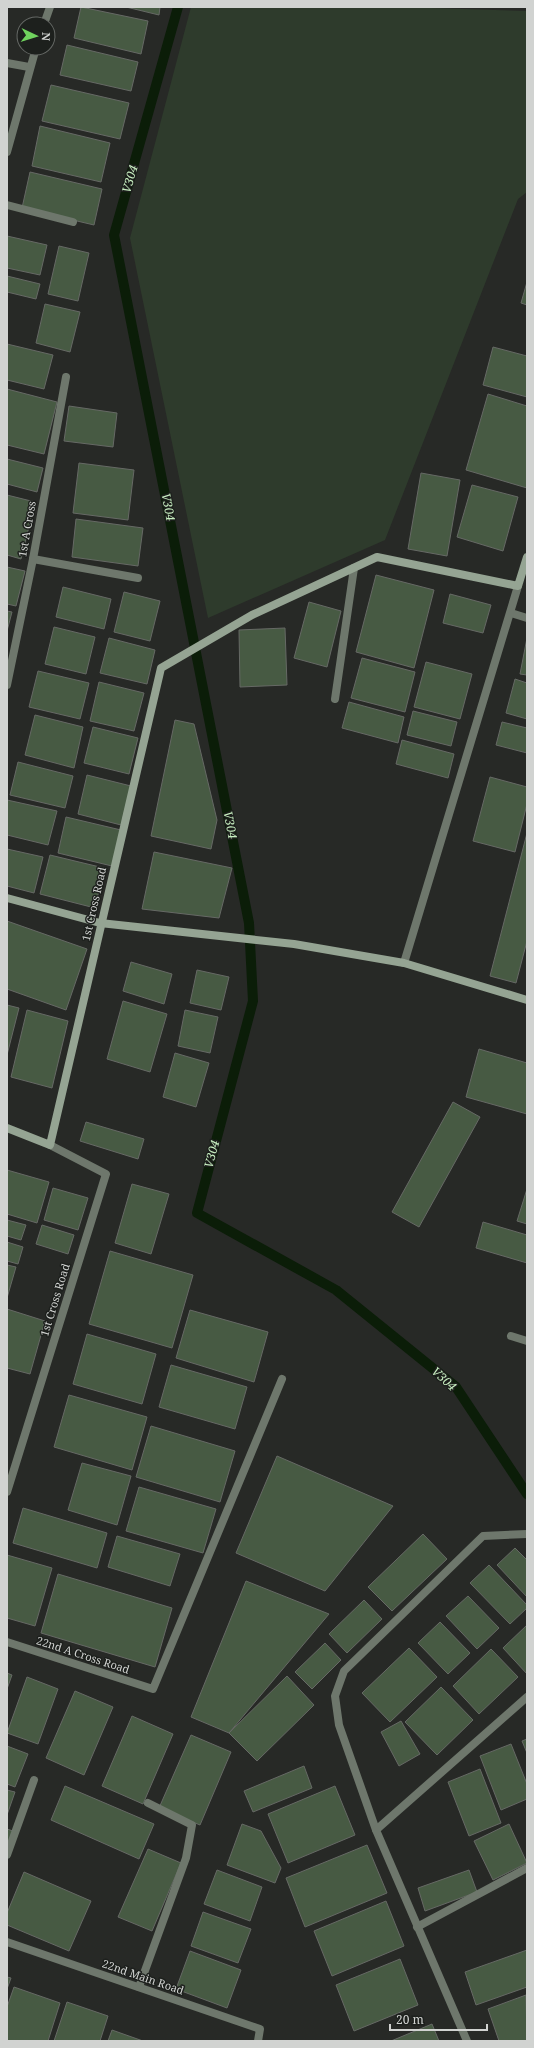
<svg xmlns="http://www.w3.org/2000/svg" width="534" height="2048" viewBox="0 0 534 2048" font-family="'Noto Serif',serif">
	<style>
		.green { fill: #2e3b2c }
		.lines { fill: none; stroke-linecap: round; stroke-linejoin: round }
		.stream { stroke: #0b1d08; stroke-width: 10 }
		.building { fill: #475a43; stroke: #666965 }
		.street { stroke: #6e776c; stroke-width: 8 }
		.secondary { stroke: #95a493; stroke-width: 8 }
		.labels { text-anchor: middle; stroke-width: 3; stroke-linejoin: round; paint-order: stroke }
		.street-label { font-size: 11px; fill: #d1d3d1; stroke: #1d201d }
		.water-label { font-size: 12px; font-style: italic; fill: #c9f0c2; stroke: #1d201d }
	</style>
	<rect width="100%" height="100%" fill="#272926"/>
	<polygon class="green" points="191,7 401,7 527,11 527,192 518,199 385,540 208,618 130,238"/>
	<g class="lines">
		<polyline class="stream" points="178,7 114,235 249,923 253,1001 197,1213 336,1290 456,1387 527,1494"/>
	</g>
	<g class="building">
		<polygon points="81,7 148,21 141,54 74,38"/>
		<polygon points="126,7 160,7 159,15"/>
		<polygon points="67,45 138,62 131,91 60,75"/>
		<polygon points="51,85 129,103 120,139 42,121"/>
		<polygon points="40,126 110,143 101,182 32,166"/>
		<polygon points="30,172 102,189 94,225 22,208"/>
		<polygon points="7,236 47,245 40,275 7,268"/>
		<polygon points="59,246 89,253 78,301 48,294"/>
		<polygon points="7,276 40,284 36,299 7,292"/>
		<polygon points="527,282 527,305 521,303"/>
		<polygon points="45,304 80,312 70,352 36,343"/>
		<polygon points="7,344 53,355 44,389 7,380"/>
		<polygon points="493,347 527,356 527,397 483,385"/>
		<polygon points="7,389 57,402 44,454 7,445"/>
		<polygon points="488,394 527,406 527,488 466,470"/>
		<polygon points="69,406 117,413 113,447 64,441"/>
		<polygon points="7,459 43,468 37,492 7,484"/>
		<polygon points="79,463 134,470 128,520 73,513"/>
		<polygon points="421,473 460,480 447,556 408,549"/>
		<polygon points="472,485 518,497 503,551 457,537"/>
		<polygon points="7,495 35,502 21,559 7,555"/>
		<polygon points="76,519 143,528 138,566 72,557"/>
		<polygon points="7,567 25,571 16,606 7,604"/>
		<polygon points="376,575 434,590 414,668 356,652"/>
		<polygon points="63,587 111,599 104,629 56,617"/>
		<polygon points="124,592 160,601 150,641 114,632"/>
		<polygon points="450,594 491,605 483,633 443,623"/>
		<polygon points="309,602 341,611 327,667 294,658"/>
		<polygon points="7,611 12,612 7,631"/>
		<polygon points="54,627 95,637 86,674 45,664"/>
		<polygon points="285,628 287,685 240,687 239,630"/>
		<polygon points="109,638 155,650 147,684 100,673"/>
		<polygon points="527,638 527,675 520,674"/>
		<polygon points="362,658 415,672 405,712 351,698"/>
		<polygon points="426,662 472,674 460,719 414,707"/>
		<polygon points="38,671 89,683 80,719 29,707"/>
		<polygon points="515,679 527,683 527,719 506,713"/>
		<polygon points="99,682 144,693 134,731 90,721"/>
		<polygon points="349,702 404,717 398,743 342,728"/>
		<polygon points="413,711 457,722 451,746 407,735"/>
		<polygon points="35,715 83,727 74,768 25,755"/>
		<polygon points="175,720 194,724 217,820 211,849 151,836"/>
		<polygon points="502,722 527,728 527,753 496,745"/>
		<polygon points="93,727 138,738 129,774 84,763"/>
		<polygon points="402,740 454,754 448,778 396,764"/>
		<polygon points="18,762 73,776 65,808 10,795"/>
		<polygon points="87,775 131,786 121,825 78,814"/>
		<polygon points="490,777 527,787 527,804 515,852 473,841"/>
		<polygon points="7,800 57,811 48,845 7,835"/>
		<polygon points="66,817 121,830 112,866 58,853"/>
		<polygon points="527,833 527,941 516,983 490,976"/>
		<polygon points="7,849 43,857 34,893 7,886"/>
		<polygon points="154,852 232,868 219,918 142,909"/>
		<polygon points="50,855 104,868 95,908 40,894"/>
		<polygon points="7,921 87,949 66,1010 7,989"/>
		<polygon points="131,962 172,974 164,1004 123,991"/>
		<polygon points="197,970 229,977 221,1010 190,1003"/>
		<polygon points="123,1001 167,1014 150,1072 107,1059"/>
		<polygon points="7,1005 19,1008 7,1055"/>
		<polygon points="27,1010 68,1021 52,1088 11,1077"/>
		<polygon points="185,1010 218,1017 210,1053 178,1046"/>
		<polygon points="479,1049 527,1063 527,1114 466,1097"/>
		<polygon points="175,1053 209,1063 196,1107 163,1097"/>
		<polygon points="453,1102 480,1117 419,1227 392,1212"/>
		<polygon points="86,1122 144,1139 138,1159 80,1141"/>
		<polygon points="7,1170 49,1182 37,1223 7,1214"/>
		<polygon points="132,1184 169,1194 151,1254 115,1243"/>
		<polygon points="53,1188 88,1198 78,1230 44,1220"/>
		<polygon points="527,1189 527,1224 517,1221"/>
		<polygon points="7,1220 26,1225 21,1240 7,1236"/>
		<polygon points="483,1222 527,1235 527,1263 476,1248"/>
		<polygon points="42,1225 74,1235 68,1254 36,1244"/>
		<polygon points="7,1242 23,1247 18,1264 7,1261"/>
		<polygon points="110,1251 193,1275 172,1348 89,1324"/>
		<polygon points="7,1265 16,1267 7,1298"/>
		<polygon points="7,1309 45,1321 30,1374 7,1368"/>
		<polygon points="190,1310 268,1332 254,1382 176,1358"/>
		<polygon points="87,1334 156,1354 142,1404 73,1384"/>
		<polygon points="171,1365 247,1387 235,1429 159,1407"/>
		<polygon points="69,1395 147,1417 132,1470 54,1447"/>
		<polygon points="151,1426 235,1451 220,1502 136,1477"/>
		<polygon points="277,1456 393,1506 325,1591 236,1553"/>
		<polygon points="82,1463 131,1476 117,1525 68,1510"/>
		<polygon points="139,1487 216,1509 203,1553 126,1531"/>
		<polygon points="23,1508 107,1533 97,1568 13,1543"/>
		<polygon points="423,1534 447,1559 392,1611 368,1587"/>
		<polygon points="117,1536 180,1554 170,1586 108,1567"/>
		<polygon points="515,1548 527,1560 527,1597 497,1565"/>
		<polygon points="7,1555 52,1568 35,1626 7,1618"/>
		<polygon points="489,1565 527,1605 527,1608 510,1624 470,1583"/>
		<polygon points="58,1574 172,1608 155,1667 41,1633"/>
		<polygon points="246,1581 329,1614 229,1733 191,1717"/>
		<polygon points="468,1596 499,1628 477,1649 446,1616"/>
		<polygon points="364,1600 382,1619 347,1653 329,1634"/>
		<polygon points="440,1622 470,1653 448,1674 418,1643"/>
		<polygon points="527,1625 527,1674 503,1648"/>
		<polygon points="325,1643 341,1660 312,1689 295,1672"/>
		<polygon points="409,1648 437,1677 390,1722 362,1693"/>
		<polygon points="491,1649 518,1677 479,1714 453,1686"/>
		<polygon points="7,1673 12,1675 7,1689"/>
		<polygon points="287,1676 314,1705 257,1761 229,1733"/>
		<polygon points="27,1677 58,1689 38,1744 7,1733"/>
		<polygon points="441,1687 473,1720 437,1755 405,1722"/>
		<polygon points="75,1691 113,1707 84,1775 46,1758"/>
		<polygon points="132,1716 173,1734 143,1804 102,1786"/>
		<polygon points="401,1721 420,1754 399,1766 381,1732"/>
		<polygon points="191,1735 231,1752 200,1825 159,1808"/>
		<polygon points="527,1739 527,1753 522,1741"/>
		<polygon points="511,1744 527,1784 527,1799 501,1810 480,1756"/>
		<polygon points="7,1746 28,1754 15,1787 7,1784"/>
		<polygon points="304,1766 312,1788 253,1812 244,1791"/>
		<polygon points="480,1769 501,1823 469,1836 448,1782"/>
		<polygon points="65,1786 154,1824 139,1859 51,1820"/>
		<polygon points="335,1786 355,1835 288,1863 268,1814"/>
		<polygon points="7,1790 15,1792 7,1815"/>
		<polygon points="242,1824 261,1831 281,1868 275,1883 227,1865"/>
		<polygon points="509,1824 527,1863 493,1880 474,1841"/>
		<polygon points="7,1829 13,1831 7,1847"/>
		<polygon points="367,1845 387,1893 305,1927 286,1878"/>
		<polygon points="148,1849 181,1863 152,1931 118,1917"/>
		<polygon points="217,1870 262,1887 250,1921 204,1904"/>
		<polygon points="469,1870 477,1892 425,1911 418,1888"/>
		<polygon points="24,1872 91,1901 69,1951 7,1925 7,1913"/>
		<polygon points="386,1901 404,1946 332,1976 314,1931"/>
		<polygon points="203,1912 251,1929 238,1963 191,1946"/>
		<polygon points="527,1950 527,1987 476,2005 465,1972"/>
		<polygon points="190,1951 241,1970 227,2008 176,1989"/>
		<polygon points="400,1959 418,2005 354,2031 336,1985"/>
		<polygon points="7,1977 11,1978 7,1989"/>
		<polygon points="14,1987 60,2003 48,2041 7,2041 7,2007"/>
		<polygon points="526,1995 527,2041 499,2041 488,2009"/>
		<polygon points="67,2002 108,2016 100,2041 54,2041"/>
		<polygon points="432,2024 439,2041 391,2041"/>
		<polygon points="112,2030 143,2041 108,2041"/>
	</g>
	<g class="lines">
		<g class="street">
			<polyline points="44,24 50,7"/>
			<polyline points="7,63 29,67"/>
			<polyline points="7,152 36,48"/>
			<polyline points="7,205 73,222"/>
			<polyline points="33,559 138,578"/>
			<polyline points="511,613 527,618"/>
			<polyline points="7,685 33,559 66,377"/>
			<polyline points="335,699 354,568"/>
			<polyline points="404,963 518,586"/>
			<polyline points="511,1336 527,1341"/>
			<polyline points="7,1492 106,1174 50,1145"/>
			<polyline points="7,1642 153,1689 282,1379"/>
			<polyline points="376,1830 339,1725 335,1696 344,1671 483,1536 527,1534"/>
			<polyline points="7,1855 34,1780"/>
			<polyline points="417,1927 527,1868"/>
			<polyline points="7,1942 260,2029 258,2041"/>
			<polyline points="139,1987 186,1858 192,1825 148,1803"/>
			<polyline points="467,2041 376,1830 527,1697"/>
		</g>
		<g class="secondary">
			<polyline points="7,898 100,923 294,944 404,963 527,1000"/>
			<polyline points="7,1128 50,1145 161,668 252,615 377,557 518,586 527,557"/>
		</g>
	</g>
	<g class="labels">
		<g class="street-label">
			<text transform="translate(27 529) rotate(-80)" y="4">1st A Cross</text>
			<text transform="translate(94 904) rotate(-77)" y="4">1st Cross Road</text>
			<text transform="translate(55 1300) rotate(-73)" y="4">1st Cross Road</text>
			<text transform="translate(83 1655) rotate(18)" y="4">22nd A Cross Road</text>
			<text transform="translate(143 1977) rotate(19)" y="4">22nd Main Road</text>
		</g>
		<g class="water-label">
			<text transform="translate(130 179) rotate(-74)" y="4">V304</text>
			<text transform="translate(168 507) rotate(79)" y="4">V304</text>
			<text transform="translate(230 825) rotate(79)" y="4">V304</text>
			<text transform="translate(212 1154) rotate(-75)" y="4">V304</text>
			<text transform="translate(444 1379) rotate(42)" y="4">V304</text>
		</g>
	</g>
	<rect width="534" height="2048" fill="none" stroke="#d1d3d1" stroke-width="16"/>
	<g transform="translate(36 36) rotate(94)"><circle r="19" fill="#1d201d" stroke="#656865"/>
	<path d="M0-3L7 15L0 10L-7 15Z" fill="#70d35e"/>
	<text y="-6" font-size="11" font-weight="bold" text-anchor="middle" fill="#d1d3d1">N</text>
	</g>
	<path d="M390 2024v6h97v-6" fill="none" stroke="#d1d3d1" stroke-width="2"/>
	<text x="396" y="2024" font-size="12" fill="#d1d3d1" stroke="#1d201d" stroke-width="3" paint-order="stroke">20 m</text>
</svg>
